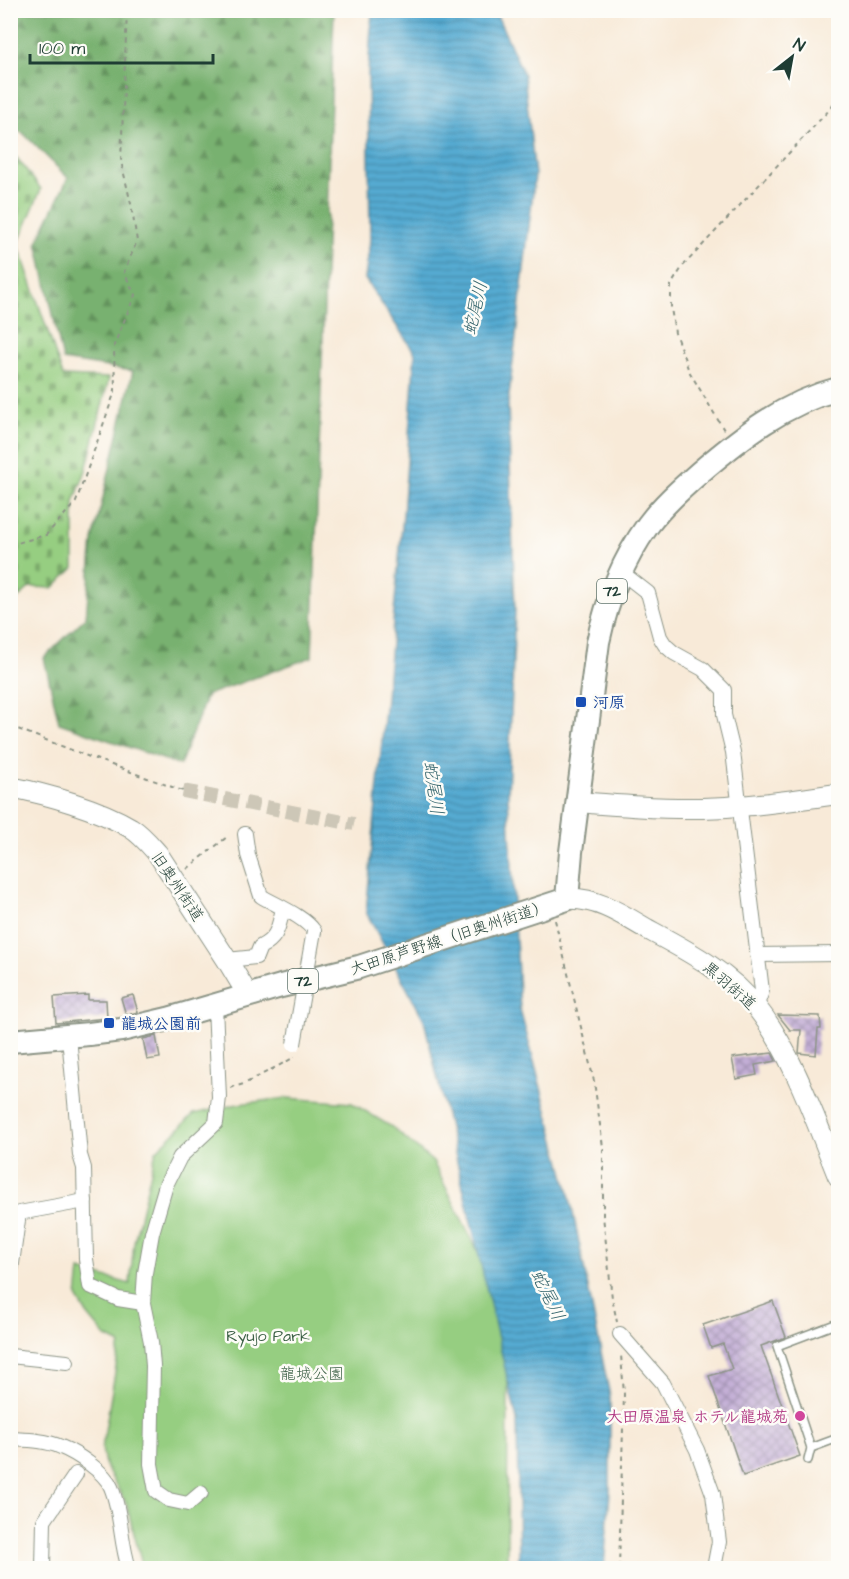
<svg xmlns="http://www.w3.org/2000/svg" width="849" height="1579" viewBox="0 0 849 1579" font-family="'Architects Daughter','Klee One',sans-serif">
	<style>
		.forest { fill: url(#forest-firs); stroke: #4c7752; stroke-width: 1.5 }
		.cemetery { fill: url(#cemetery-stones); stroke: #5a865a; stroke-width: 1.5 }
		.green { fill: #96ce81; stroke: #5a865a; stroke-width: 1.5 }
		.water { fill: url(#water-rules); stroke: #3a7482; stroke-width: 1.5 }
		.building { fill: url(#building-cross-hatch) }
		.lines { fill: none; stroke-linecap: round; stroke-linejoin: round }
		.street-tunnel { stroke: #cdc7b7; stroke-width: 14; stroke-dasharray: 14 7; stroke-linecap: butt }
		.lane-casing { stroke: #8c9486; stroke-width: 10 }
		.street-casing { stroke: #8c9486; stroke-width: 16 }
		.secondary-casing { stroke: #8c9486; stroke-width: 22 }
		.primary-casing { stroke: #8c9486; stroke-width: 26 }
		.path { stroke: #8c9486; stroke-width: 2; stroke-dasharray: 4.5 4.5; stroke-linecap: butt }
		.lane { stroke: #fff; stroke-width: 7 }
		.street { stroke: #fff; stroke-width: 14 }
		.secondary { stroke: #fff; stroke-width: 20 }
		.primary { stroke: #fff; stroke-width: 22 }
		.street-bridge-casing { stroke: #8c9486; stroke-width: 16; stroke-linecap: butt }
		.street-bridge { stroke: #fff; stroke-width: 14 }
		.transit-dot { fill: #1a4fb4; stroke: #fdfcf7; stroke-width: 2 }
		.hotel-dot { fill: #d1479c; stroke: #fdfcf7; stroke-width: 2 }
		.labels { text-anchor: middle; stroke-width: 5; stroke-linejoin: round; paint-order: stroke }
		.shield { fill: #fdfcf7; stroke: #62766e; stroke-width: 1.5 }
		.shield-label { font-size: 15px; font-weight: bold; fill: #1f3d34 }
		.transit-label { font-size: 16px; font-weight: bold; fill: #164399; stroke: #fdfcf7; text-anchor: start }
		.street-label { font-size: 16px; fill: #1f3d34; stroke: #fdfcf7 }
		.park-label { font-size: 16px; fill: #3d6147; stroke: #fdfcf7 }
		.hotel-label { font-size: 16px; font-weight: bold; fill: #b23c85; stroke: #fdfcf7; text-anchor: end }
		.water-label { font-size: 18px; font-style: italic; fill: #32636b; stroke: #fdfcf7 }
	</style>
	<defs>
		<pattern id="forest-firs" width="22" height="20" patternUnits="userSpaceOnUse" patternTransform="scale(1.5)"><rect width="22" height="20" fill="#78b16f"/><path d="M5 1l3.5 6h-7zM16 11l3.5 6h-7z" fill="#62915c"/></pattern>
		<pattern id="cemetery-stones" width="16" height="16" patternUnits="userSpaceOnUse" patternTransform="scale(1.5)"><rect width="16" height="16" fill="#96ce81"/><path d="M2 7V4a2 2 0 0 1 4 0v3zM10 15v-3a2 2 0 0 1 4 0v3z" fill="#7aa86a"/></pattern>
		<pattern id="water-rules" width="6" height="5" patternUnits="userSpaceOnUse" patternTransform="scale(1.5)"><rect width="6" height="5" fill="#55aad1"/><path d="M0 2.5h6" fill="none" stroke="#468caa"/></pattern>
		<pattern id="building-cross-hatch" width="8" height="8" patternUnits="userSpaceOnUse" patternTransform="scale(1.5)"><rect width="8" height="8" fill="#c3aed6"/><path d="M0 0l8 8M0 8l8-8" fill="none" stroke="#9e8fae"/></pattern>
	</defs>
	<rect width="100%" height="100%" fill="#fdfcf7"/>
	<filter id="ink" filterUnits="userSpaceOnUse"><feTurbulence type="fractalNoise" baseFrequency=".0167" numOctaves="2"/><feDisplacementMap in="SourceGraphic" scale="12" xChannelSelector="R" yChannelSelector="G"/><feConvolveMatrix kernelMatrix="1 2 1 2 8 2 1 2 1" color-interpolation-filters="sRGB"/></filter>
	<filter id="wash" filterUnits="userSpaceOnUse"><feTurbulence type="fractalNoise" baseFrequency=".008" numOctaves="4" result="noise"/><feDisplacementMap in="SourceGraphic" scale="24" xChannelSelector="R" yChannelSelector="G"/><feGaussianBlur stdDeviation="1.35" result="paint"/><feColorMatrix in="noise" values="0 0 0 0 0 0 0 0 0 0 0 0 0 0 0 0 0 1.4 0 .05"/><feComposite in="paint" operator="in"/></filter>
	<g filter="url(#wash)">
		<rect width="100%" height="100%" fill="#f8ead8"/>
		<polygon class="forest" points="10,11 334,11 312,657 207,695 180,765 59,723 44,658 86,617 93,540 133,371 63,360 37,242 68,178 23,133 11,129"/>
		<polygon class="cemetery" points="11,156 17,158 41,189 18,244 63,376 109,378 86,470 74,502 74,568 53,588 30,587 11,605"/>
		<polygon class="green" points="287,1098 352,1103 392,1127 433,1162 500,1295 508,1385 507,1568 143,1568 126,1503 105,1465 102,1448 120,1344 106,1337 87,1314 77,1297 80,1270 130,1284 134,1242 156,1151 194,1114 238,1104"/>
		<polygon class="water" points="372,11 495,11 524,75 535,175 508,404 515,610 508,796 520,1009 569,1193 610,1396 610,1491 604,1568 519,1568 517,1420 484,1278 424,1020 366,912 403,515 415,353 365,279 370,239 368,73"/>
		<g id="blocks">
			<g class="building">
				<polygon points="88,995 88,1000 106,1000 107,1018 56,1023 54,997"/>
				<polygon points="133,995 138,1012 126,1015 121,998"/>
				<polygon points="778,1015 820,1016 821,1029 818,1029 816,1055 799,1053 801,1030 790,1030"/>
				<polygon points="156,1036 160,1058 147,1060 143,1039"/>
				<polygon points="772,1053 776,1061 755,1065 757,1075 736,1079 732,1058"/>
				<polygon points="773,1301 786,1337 761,1346 800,1456 743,1476 709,1376 732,1369 723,1344 711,1348 703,1325"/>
			</g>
		</g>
	</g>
	<g filter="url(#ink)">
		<use href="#blocks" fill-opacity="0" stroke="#8c9486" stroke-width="1.5"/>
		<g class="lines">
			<polyline class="street-tunnel" points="183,791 354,824"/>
			<defs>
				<g id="lane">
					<polyline points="811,1448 838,1438"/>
					<polyline points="808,1460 811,1448 777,1346 838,1323"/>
				</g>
				<g id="street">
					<polyline points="621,572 648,593 660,637 665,645 674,653 703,669 724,690 724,715 733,752 762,991 756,1007"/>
					<path d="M245,834L248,855L261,896C276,905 305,917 314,931"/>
					<polyline points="757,955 838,954"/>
					<path d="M227,960L256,957L260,947C278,938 278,928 283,909"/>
					<polyline points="69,1037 80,1155 84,1168 86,1259 90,1286 118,1299 143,1303"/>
					<polyline points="10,1278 19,1213 85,1201"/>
					<polyline points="620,1334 663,1383 697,1450 713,1494 719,1542 714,1568"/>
					<polyline points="10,1356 67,1362"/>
					<path d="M10,1439C27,1440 45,1440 61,1447C76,1453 105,1472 111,1487C122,1513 120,1542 129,1568"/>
					<polyline points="201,1493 188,1504 169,1500 156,1491 151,1464 153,1366 151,1342 143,1303 145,1273 152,1233 166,1185 180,1157 216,1123 219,1097 215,1006"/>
					<polyline points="43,1568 44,1521 76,1474"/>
				</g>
				<g id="secondary">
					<path d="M10,787C47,794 99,809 131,828C142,835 150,845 158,854L227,960L248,995"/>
					<path d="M577,802C631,806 684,811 738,806C772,804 805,798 838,794"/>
					<path d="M567,899C596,897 623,915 647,929C686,950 729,972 757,1008C792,1052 817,1124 838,1176"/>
				</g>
				<path id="primary" d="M10,1041L89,1034L121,1030L168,1019L281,986L359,967L567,899L571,852L598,642C607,600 623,560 648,525C662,506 681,489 699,473C741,437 784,403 838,389"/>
			</defs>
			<use href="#lane" class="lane-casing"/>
			<use href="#street" class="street-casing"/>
			<use href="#secondary" class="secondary-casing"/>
			<use href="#primary" class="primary-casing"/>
			<g class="path">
				<polyline points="724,430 689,371 675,333 671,308 671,285 683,266 832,107 838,95"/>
				<polyline points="10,545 46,535 76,502 115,391 114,345 135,295 124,272 137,241 131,204 121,161 127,10"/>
				<polyline points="10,726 87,756 183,791"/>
				<polyline points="187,869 227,837"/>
				<polyline points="555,920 594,1081 603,1147 603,1216 612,1298 617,1322"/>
				<polyline points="230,1088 244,1084 295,1057"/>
				<polyline points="619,1568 624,1394 621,1355"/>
			</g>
			<use href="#lane" class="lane"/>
			<use href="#street" class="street"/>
			<use href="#secondary" class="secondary"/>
			<use href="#primary" class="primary"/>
			<defs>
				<polyline id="street-bridge" points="294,1044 314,931"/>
			</defs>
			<use href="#street-bridge" class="street-bridge-casing"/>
			<use href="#street-bridge" class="street-bridge"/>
		</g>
	</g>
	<g class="transit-dot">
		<rect x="575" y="696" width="12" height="12" rx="3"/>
		<rect x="103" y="1017" width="12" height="12" rx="3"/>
	</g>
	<circle class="hotel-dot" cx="800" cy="1416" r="6"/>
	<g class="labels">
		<g class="shield">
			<rect x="597" y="579" width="30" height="24" rx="4.5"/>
			<rect x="288" y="969" width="30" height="24" rx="4.5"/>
		</g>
		<g class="shield-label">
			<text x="612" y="596">72</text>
			<text x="303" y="986">72</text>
		</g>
		<g class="transit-label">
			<text x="593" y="708">河原</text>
			<text x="121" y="1029">龍城公園前</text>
		</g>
		<g class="street-label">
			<text transform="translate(178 886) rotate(56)" y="6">旧奥州街道</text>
			<text transform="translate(449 937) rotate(-18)" y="6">大田原芦野線（旧奥州街道）</text>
			<text transform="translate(730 985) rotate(41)" y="6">黒羽街道</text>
		</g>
		<g class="park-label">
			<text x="268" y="1341">Ryujo Park</text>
			<text x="312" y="1379">龍城公園</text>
		</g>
		<g class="hotel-label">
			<text x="788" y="1422">大田原温泉 ホテル龍城苑</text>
		</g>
		<g class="water-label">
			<text transform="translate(475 308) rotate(-77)" y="6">蛇尾川</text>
			<text transform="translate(434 788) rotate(82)" y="6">蛇尾川</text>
			<text transform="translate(548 1295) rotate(64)" y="6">蛇尾川</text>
		</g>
	</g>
	<rect width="849" height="1579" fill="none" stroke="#fdfcf7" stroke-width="36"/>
	<g transform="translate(792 57) rotate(31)" stroke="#fdfcf7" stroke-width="4.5" paint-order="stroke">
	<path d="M0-4.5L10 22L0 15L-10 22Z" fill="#1f3d34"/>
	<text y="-9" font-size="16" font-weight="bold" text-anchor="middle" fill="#1f3d34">N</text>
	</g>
	<path d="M30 54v9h183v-9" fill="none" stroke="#1f3d34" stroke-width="3"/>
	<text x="39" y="54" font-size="18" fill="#1f3d34" stroke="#fdfcf7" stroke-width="4.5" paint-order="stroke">100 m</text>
</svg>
